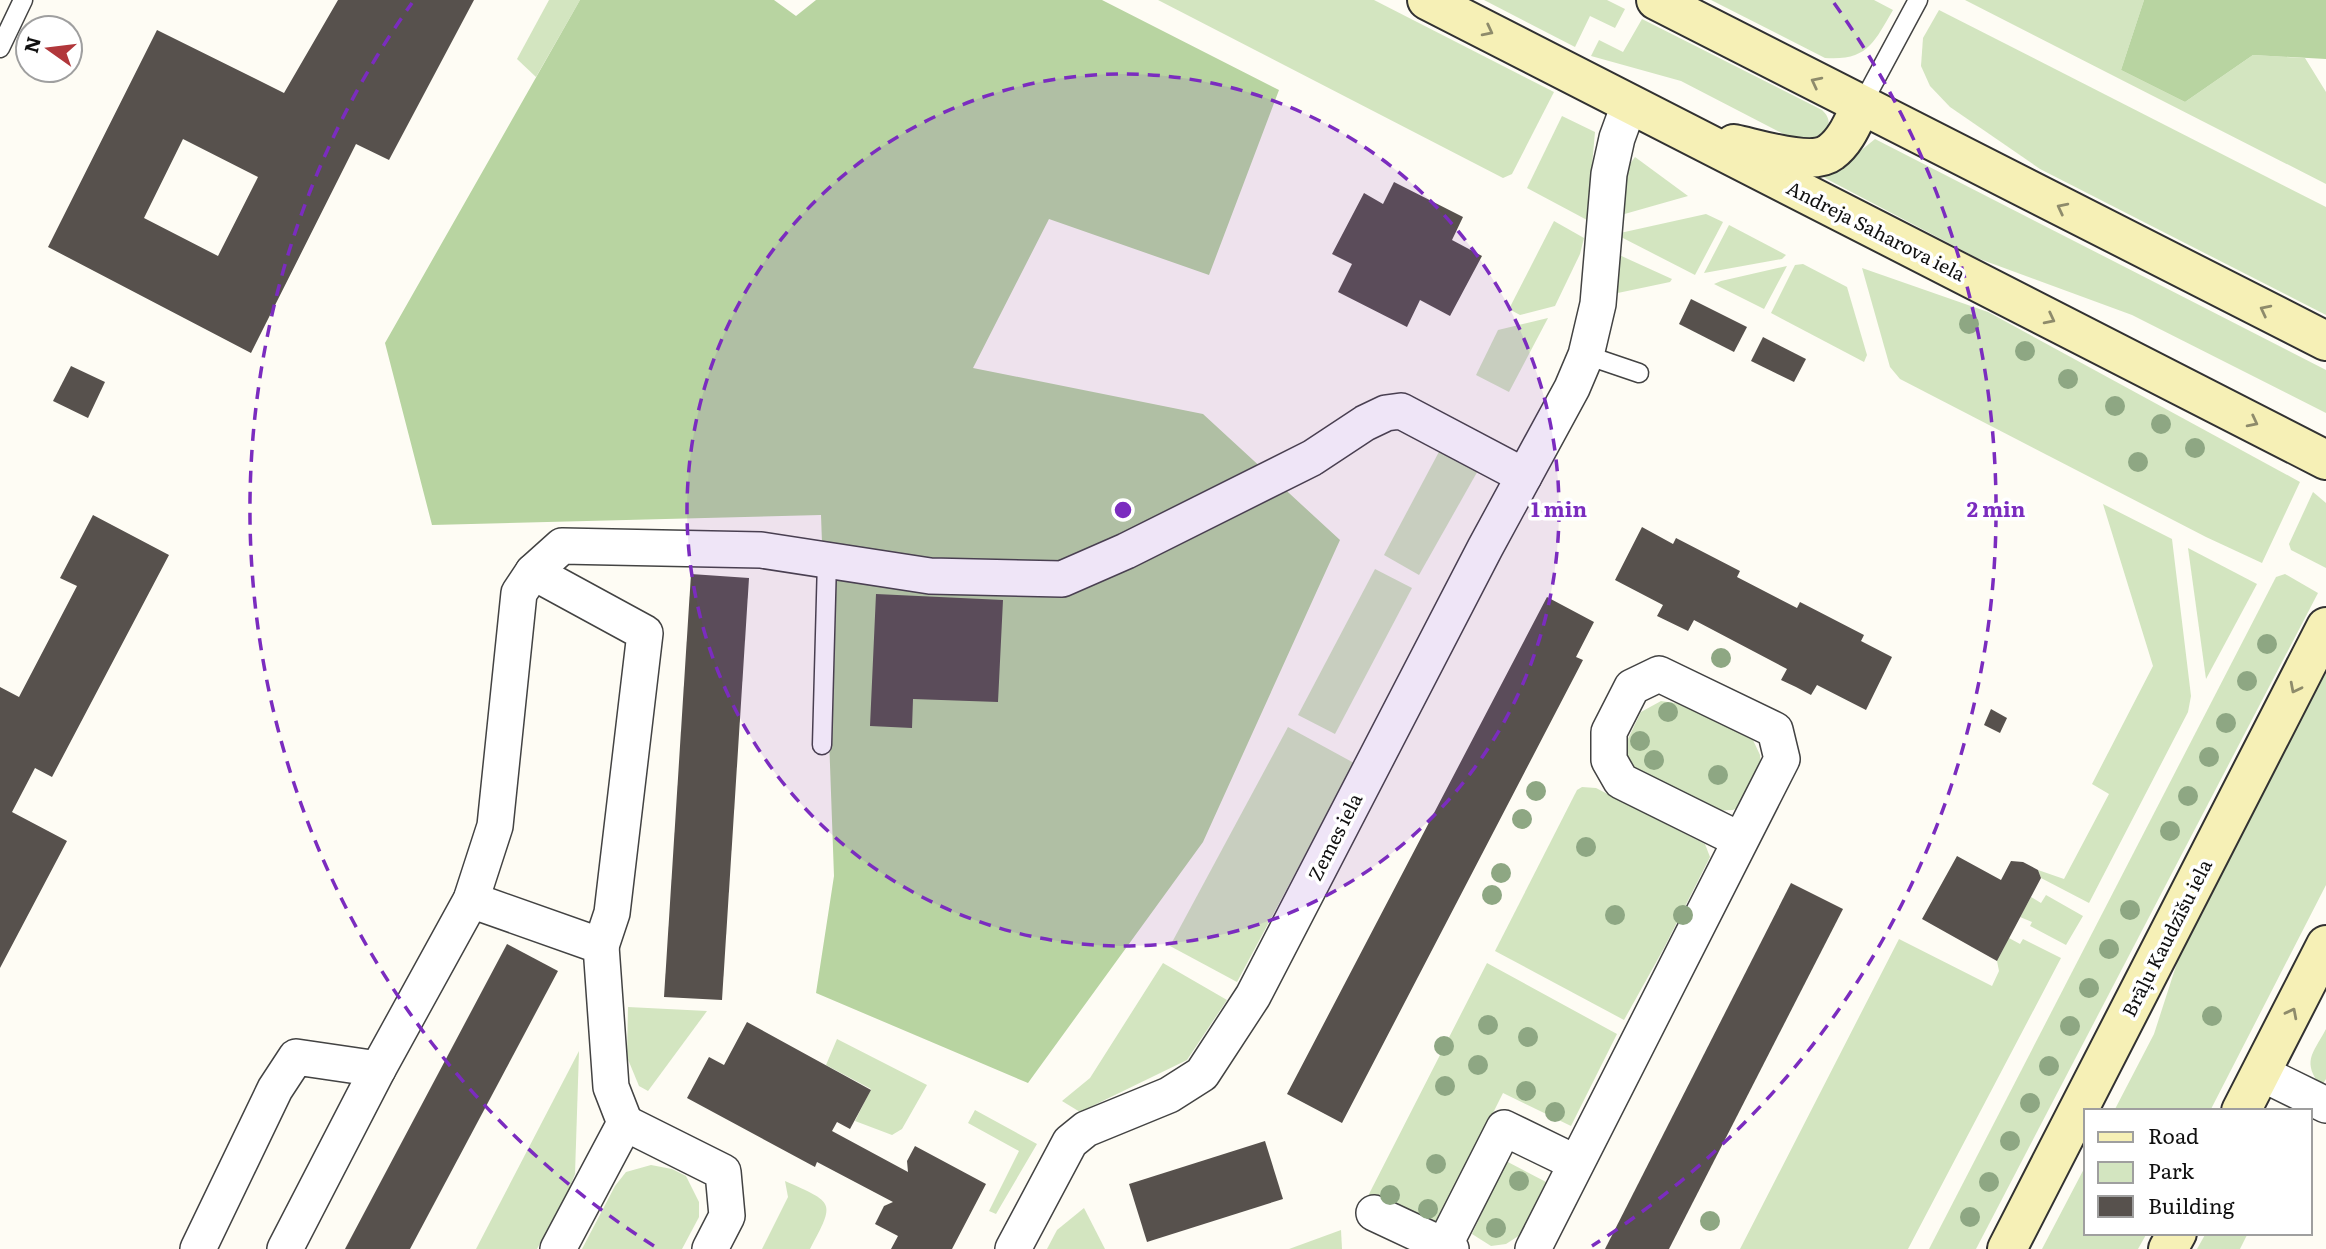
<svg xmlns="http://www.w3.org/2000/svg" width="2326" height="1249" viewBox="0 0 2326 1249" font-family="Literata,serif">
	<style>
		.green { fill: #d3e5c0 }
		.forest { fill: #b8d4a1 }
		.building { fill: #57514d; fill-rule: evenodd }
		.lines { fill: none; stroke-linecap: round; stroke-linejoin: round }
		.lane-casing { stroke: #434343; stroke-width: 21 }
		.street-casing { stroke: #434343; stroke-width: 38 }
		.secondary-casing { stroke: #323232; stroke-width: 42 }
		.lane { stroke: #fff; stroke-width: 18 }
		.street { stroke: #fff; stroke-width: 35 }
		.secondary { stroke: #f6f0b6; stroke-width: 38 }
		.tree { fill: #8ea783 }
		.oneway { stroke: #8e8b6b }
		.ring { fill: none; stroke: #7b2cbf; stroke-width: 3.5; stroke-dasharray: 12 9 }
		.labels { text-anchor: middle; stroke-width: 7; stroke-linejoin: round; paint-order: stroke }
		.street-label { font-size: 19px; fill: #101010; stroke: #fff }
		.centre { fill: #7b2cbf; stroke: #fff; stroke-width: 3.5 }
		.ring-label { font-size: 21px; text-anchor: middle; font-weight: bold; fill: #7b2cbf; stroke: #fff; stroke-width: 7; stroke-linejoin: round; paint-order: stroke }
	</style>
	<rect width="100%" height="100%" fill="#fefcf4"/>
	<g class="green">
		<polygon points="549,0 580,0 536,77 517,59"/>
		<polygon points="1158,0 1374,0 1554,92 1512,174 1503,178"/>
		<polygon points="1484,0 1607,0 1625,9 1615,28 1590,16 1575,47"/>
		<path d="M1711,0H1874L1893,10C1874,42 1868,61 1825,58Z"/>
		<polygon points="1965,0 2144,0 2121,70 2185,102 2253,55 2305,58 2326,92 2326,184"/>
		<polygon points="1939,10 2326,207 2326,315 2040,169 1950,107 1930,86 1921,66 1923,38"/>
		<path d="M1642,19L1822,110C1836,123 1825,132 1816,144L1801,143L1681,81L1591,56L1599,40L1623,52Z"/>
		<polygon points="1562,116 1595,132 1587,220 1527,188"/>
		<polygon points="1875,139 2326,370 2326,413 2132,315 1977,258 1823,177 1848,161"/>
		<polygon points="1635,157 1688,196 1621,215 1624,172"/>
		<polygon points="1706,214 1723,222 1695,275 1619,236 1620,233"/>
		<polygon points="1554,221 1584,238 1580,254 1555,306 1520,315 1509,309"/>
		<polygon points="1729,225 1786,255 1782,259 1704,273"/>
		<polygon points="1617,254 1672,279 1670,282 1613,294"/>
		<polygon points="1803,264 1847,287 1867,355 1864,362 1771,313 1795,265"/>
		<polygon points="1787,266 1764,309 1714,284 1721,281"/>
		<polygon points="1862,268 1988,312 2300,482 2262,563 2206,537 1900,379 1890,367"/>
		<polygon points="1548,318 1509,392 1476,375 1498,330"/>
		<polygon points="1441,448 1480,467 1419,575 1384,555"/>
		<polygon points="2313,492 2326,503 2326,568 2291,550 2289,544"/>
		<polygon points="2103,504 2172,539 2191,696 2188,712 2089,903 2041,878 2038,870 2064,879 2109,794 2092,784 2153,666"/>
		<polygon points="2188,548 2257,584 2206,679"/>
		<polygon points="1375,569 1412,588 1335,734 1298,715"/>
		<polygon points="2285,574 2318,593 1976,1249 1929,1249 2276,577"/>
		<polygon points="2326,670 2326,885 2210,1111 2114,1111 2154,1034 2186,935"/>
		<polygon points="1661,701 1681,704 1753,740 1760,755 1762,775 1750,802 1733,810 1712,811 1640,776 1629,763 1625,745 1641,712"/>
		<polygon points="1288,727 1354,763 1237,982 1170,946"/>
		<polygon points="1582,787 1596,788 1705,844 1710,857 1664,948 1624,1020 1495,951 1577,790"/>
		<polygon points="2046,895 2083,916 2066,945 2030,926 2032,922 2020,917 2031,897 2041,903"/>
		<polygon points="2009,938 2020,944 2023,939 2061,958 1908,1249 1740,1249 1899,939 1992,986 1999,971 1997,961"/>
		<polygon points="1163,963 1227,1000 1187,1060 1080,1112 1062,1101 1090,1078"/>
		<polygon points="1487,963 1617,1034 1571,1126 1503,1093 1436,1227 1368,1196"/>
		<polygon points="628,1007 707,1011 648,1091 639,1086 627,1057"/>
		<path d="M2326,1029V1079L2321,1087C2302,1061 2312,1055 2326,1029Z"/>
		<polygon points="837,1039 927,1085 902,1129 892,1135 855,1121 871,1089 826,1065"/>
		<polygon points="579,1051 575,1174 569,1189 537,1249 476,1249"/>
		<polygon points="975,1110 1037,1144 996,1214 989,1211 1019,1151 968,1123"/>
		<polygon points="1506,1161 1546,1182 1520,1235 1506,1244 1491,1246 1472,1234"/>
		<polygon points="651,1165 672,1169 686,1176 699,1202 699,1217 682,1249 582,1249 615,1186 626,1172"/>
		<polygon points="2086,1165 2086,1233 2147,1233 2138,1249 2042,1249"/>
		<path d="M785,1181C834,1203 836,1201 810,1249H762L788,1197Z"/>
		<polygon points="1084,1208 1105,1249 1047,1249 1057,1230"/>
		<polygon points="1341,1230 1342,1249 1289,1249"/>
		<polygon points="2206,1233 2248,1233 2240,1249 2197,1249"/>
	</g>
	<g class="forest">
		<polygon points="580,0 774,0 796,16 816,0 1102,0 1279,90 1209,275 1049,219 973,368 1203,414 1340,540 1203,842 1028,1083 816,993 834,876 821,515 432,525 385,343"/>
		<polygon points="2144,0 2326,0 2326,59 2253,55 2185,102 2121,70"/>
	</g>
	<g class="building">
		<path d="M338,0H474L389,160L356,144L251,353L48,247L157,30L284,93ZM183,139L258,177L218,256L144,218Z"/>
		<polygon points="1394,182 1463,217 1452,240 1482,256 1450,316 1420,300 1407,327 1338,292 1352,264 1332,254 1364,193 1383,204"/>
		<polygon points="1691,299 1747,327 1734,352 1679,324"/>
		<polygon points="1763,337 1806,359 1794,382 1751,361"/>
		<polygon points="71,366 105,382 88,418 53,401"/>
		<polygon points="93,515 169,555 52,777 35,768 12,812 67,841 0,968 0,687 19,697 77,586 60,578"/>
		<polygon points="1642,527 1673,544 1676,538 1740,571 1737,577 1797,608 1800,602 1864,635 1861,641 1892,657 1866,710 1817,685 1811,695 1796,687 1781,680 1787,669 1694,620 1688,631 1657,616 1663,605 1615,580"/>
		<polygon points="691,574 749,578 722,1000 664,997"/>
		<polygon points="876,594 1003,600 998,702 913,699 912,728 870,726"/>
		<polygon points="1547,597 1594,622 1576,657 1583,660 1342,1123 1287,1094"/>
		<polygon points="1991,709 2007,718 2000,733 1984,725"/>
		<polygon points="1957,856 2001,880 2011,861 2023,862 2038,870 2041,878 1997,961 1922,919"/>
		<polygon points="1791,883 1843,909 1669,1249 1605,1249"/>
		<polygon points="507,944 558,971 410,1249 345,1249"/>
		<polygon points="747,1022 871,1090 850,1129 837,1122 832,1131 908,1172 907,1161 915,1146 986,1184 952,1249 891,1249 898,1236 875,1224 884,1206 893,1202 817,1162 815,1167 687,1098 709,1057 724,1065"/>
		<polygon points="1265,1141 1283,1199 1147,1242 1129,1184"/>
	</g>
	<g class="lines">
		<defs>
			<g id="lane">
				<polyline points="0,48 23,0"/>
				<polyline points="1861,106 1918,0"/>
				<polyline points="1586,355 1639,373"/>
				<polyline points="822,745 827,561"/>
			</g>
			<g id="street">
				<polyline points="533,572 645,633 612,913 601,946"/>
				<polyline points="471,900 601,946 611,1087 625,1123 558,1249"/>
				<polyline points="2261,1073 2326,1105"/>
				<polyline points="625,1123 723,1172 727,1216 710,1249"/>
				<polyline points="1374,1213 1451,1249"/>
				<polyline points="1444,1246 1504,1128 1576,1163"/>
				<polyline points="198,1249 275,1089 296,1057 378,1069"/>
				<polyline points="285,1249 378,1069 471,900 495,826 519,593 533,572 562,546 761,550 930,576 1062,579 1126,551 1312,458 1365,423 1386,413 1401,411 1524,476"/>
				<polyline points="1013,1249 1070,1142 1086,1129 1169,1095 1202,1074 1253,996 1485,548 1572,388 1586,355 1598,304 1609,174 1617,138 1629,105"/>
				<polyline points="1533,1249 1782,759 1775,730 1659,674 1632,687 1609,732 1609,760 1621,781 1740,840"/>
			</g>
			<g id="secondary">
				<polyline points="1427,0 2326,460"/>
				<polyline points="1656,0 2326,341"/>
				<path d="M1734,144C1758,149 1812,167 1831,152C1846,141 1853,122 1861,106"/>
				<polyline points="2241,1111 2326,945"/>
				<polyline points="2007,1249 2326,627"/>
				<polyline points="2168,1249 2177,1233"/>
			</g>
		</defs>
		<use href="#lane" class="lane-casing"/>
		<use href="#street" class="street-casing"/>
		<use href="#secondary" class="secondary-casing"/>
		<use href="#lane" class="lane"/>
		<use href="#street" class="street"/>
		<use href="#secondary" class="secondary"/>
	</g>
	<g class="tree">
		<circle cx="1969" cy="324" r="10"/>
		<circle cx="2025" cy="351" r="10"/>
		<circle cx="2068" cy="379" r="10"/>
		<circle cx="2115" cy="406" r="10"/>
		<circle cx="2161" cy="424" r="10"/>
		<circle cx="2195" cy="448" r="10"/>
		<circle cx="2138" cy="462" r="10"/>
		<circle cx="2267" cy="644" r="10"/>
		<circle cx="1721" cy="658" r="10"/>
		<circle cx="2247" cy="681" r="10"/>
		<circle cx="1668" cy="712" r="10"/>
		<circle cx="2226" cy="723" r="10"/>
		<circle cx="1640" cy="741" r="10"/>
		<circle cx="2209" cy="757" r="10"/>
		<circle cx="1654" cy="760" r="10"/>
		<circle cx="1718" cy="775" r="10"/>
		<circle cx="1536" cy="791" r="10"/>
		<circle cx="2188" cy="796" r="10"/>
		<circle cx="1522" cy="819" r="10"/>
		<circle cx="2170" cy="831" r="10"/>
		<circle cx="1586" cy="847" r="10"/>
		<circle cx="1501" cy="873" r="10"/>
		<circle cx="1492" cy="895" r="10"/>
		<circle cx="2130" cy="910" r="10"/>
		<circle cx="1615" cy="915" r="10"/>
		<circle cx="1683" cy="915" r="10"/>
		<circle cx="2109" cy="949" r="10"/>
		<circle cx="2089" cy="988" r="10"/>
		<circle cx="2212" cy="1016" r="10"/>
		<circle cx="1488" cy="1025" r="10"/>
		<circle cx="2070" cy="1026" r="10"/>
		<circle cx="1528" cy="1037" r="10"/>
		<circle cx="1444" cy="1046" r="10"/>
		<circle cx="1478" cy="1065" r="10"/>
		<circle cx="2049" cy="1066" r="10"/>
		<circle cx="1445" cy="1086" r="10"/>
		<circle cx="1526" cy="1091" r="10"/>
		<circle cx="2030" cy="1103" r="10"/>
		<circle cx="1555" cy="1112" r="10"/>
		<circle cx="2010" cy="1141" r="10"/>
		<circle cx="1436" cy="1164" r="10"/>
		<circle cx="1519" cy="1181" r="10"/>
		<circle cx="1989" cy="1182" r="10"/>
		<circle cx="1390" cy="1195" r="10"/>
		<circle cx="1428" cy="1209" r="10"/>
		<circle cx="1970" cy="1217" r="10"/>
		<circle cx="1710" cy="1221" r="10"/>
		<circle cx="1496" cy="1228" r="10"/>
	</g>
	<defs><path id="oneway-chevron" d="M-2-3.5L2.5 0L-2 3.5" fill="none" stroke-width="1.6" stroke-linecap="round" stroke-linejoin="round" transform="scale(1.75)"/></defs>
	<g class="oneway">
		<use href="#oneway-chevron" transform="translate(1488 31) rotate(27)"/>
		<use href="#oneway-chevron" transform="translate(1816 82) rotate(-153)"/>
		<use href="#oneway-chevron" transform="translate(2062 208) rotate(-153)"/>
		<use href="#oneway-chevron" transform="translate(2265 310) rotate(-153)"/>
		<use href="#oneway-chevron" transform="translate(2050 319) rotate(27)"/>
		<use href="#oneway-chevron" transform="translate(2253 422) rotate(27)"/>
		<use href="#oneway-chevron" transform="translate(2295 688) rotate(117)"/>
		<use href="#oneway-chevron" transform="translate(2292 1013) rotate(-63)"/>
	</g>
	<circle cx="1123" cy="510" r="436" fill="#7b2cbf" fill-opacity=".12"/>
	<g class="ring">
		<circle cx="1123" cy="510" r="436"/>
		<path d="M654 1246A873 873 0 0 1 412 3M1834 3A873 873 0 0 1 1592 1246"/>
	</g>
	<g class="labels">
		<g class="street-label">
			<text transform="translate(1876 231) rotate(27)" y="7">Andreja Saharova iela</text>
			<text transform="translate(1335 837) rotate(-63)" y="7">Zemes iela</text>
			<text transform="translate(2167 938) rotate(-63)" y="7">Brāļu Kaudzīšu iela</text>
		</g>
	</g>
	<circle cx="1123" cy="510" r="10" class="centre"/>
	<g class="ring-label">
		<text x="1559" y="517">1 min</text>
		<text x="1996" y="517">2 min</text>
	</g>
	<rect x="2084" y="1109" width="228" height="126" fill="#ffffff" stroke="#9f9f9f" stroke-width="2"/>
	<rect x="2098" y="1132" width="35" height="10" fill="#f6f0b6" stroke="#9f9f9f" stroke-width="2"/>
	<text x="2148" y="1144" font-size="21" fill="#101010">Road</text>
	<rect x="2098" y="1162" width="35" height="21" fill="#d3e5c0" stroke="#9f9f9f" stroke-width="2"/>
	<text x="2148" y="1179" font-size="21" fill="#101010">Park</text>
	<rect x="2098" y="1196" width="35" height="21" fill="#57514d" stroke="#9f9f9f" stroke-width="2"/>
	<text x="2148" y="1214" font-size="21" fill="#101010">Building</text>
	<g transform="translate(49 49) rotate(284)"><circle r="33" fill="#ffffff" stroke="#9f9f9f" stroke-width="2"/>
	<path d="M0-5L12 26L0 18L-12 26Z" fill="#b1373b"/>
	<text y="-10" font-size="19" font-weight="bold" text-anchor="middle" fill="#101010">N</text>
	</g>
</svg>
